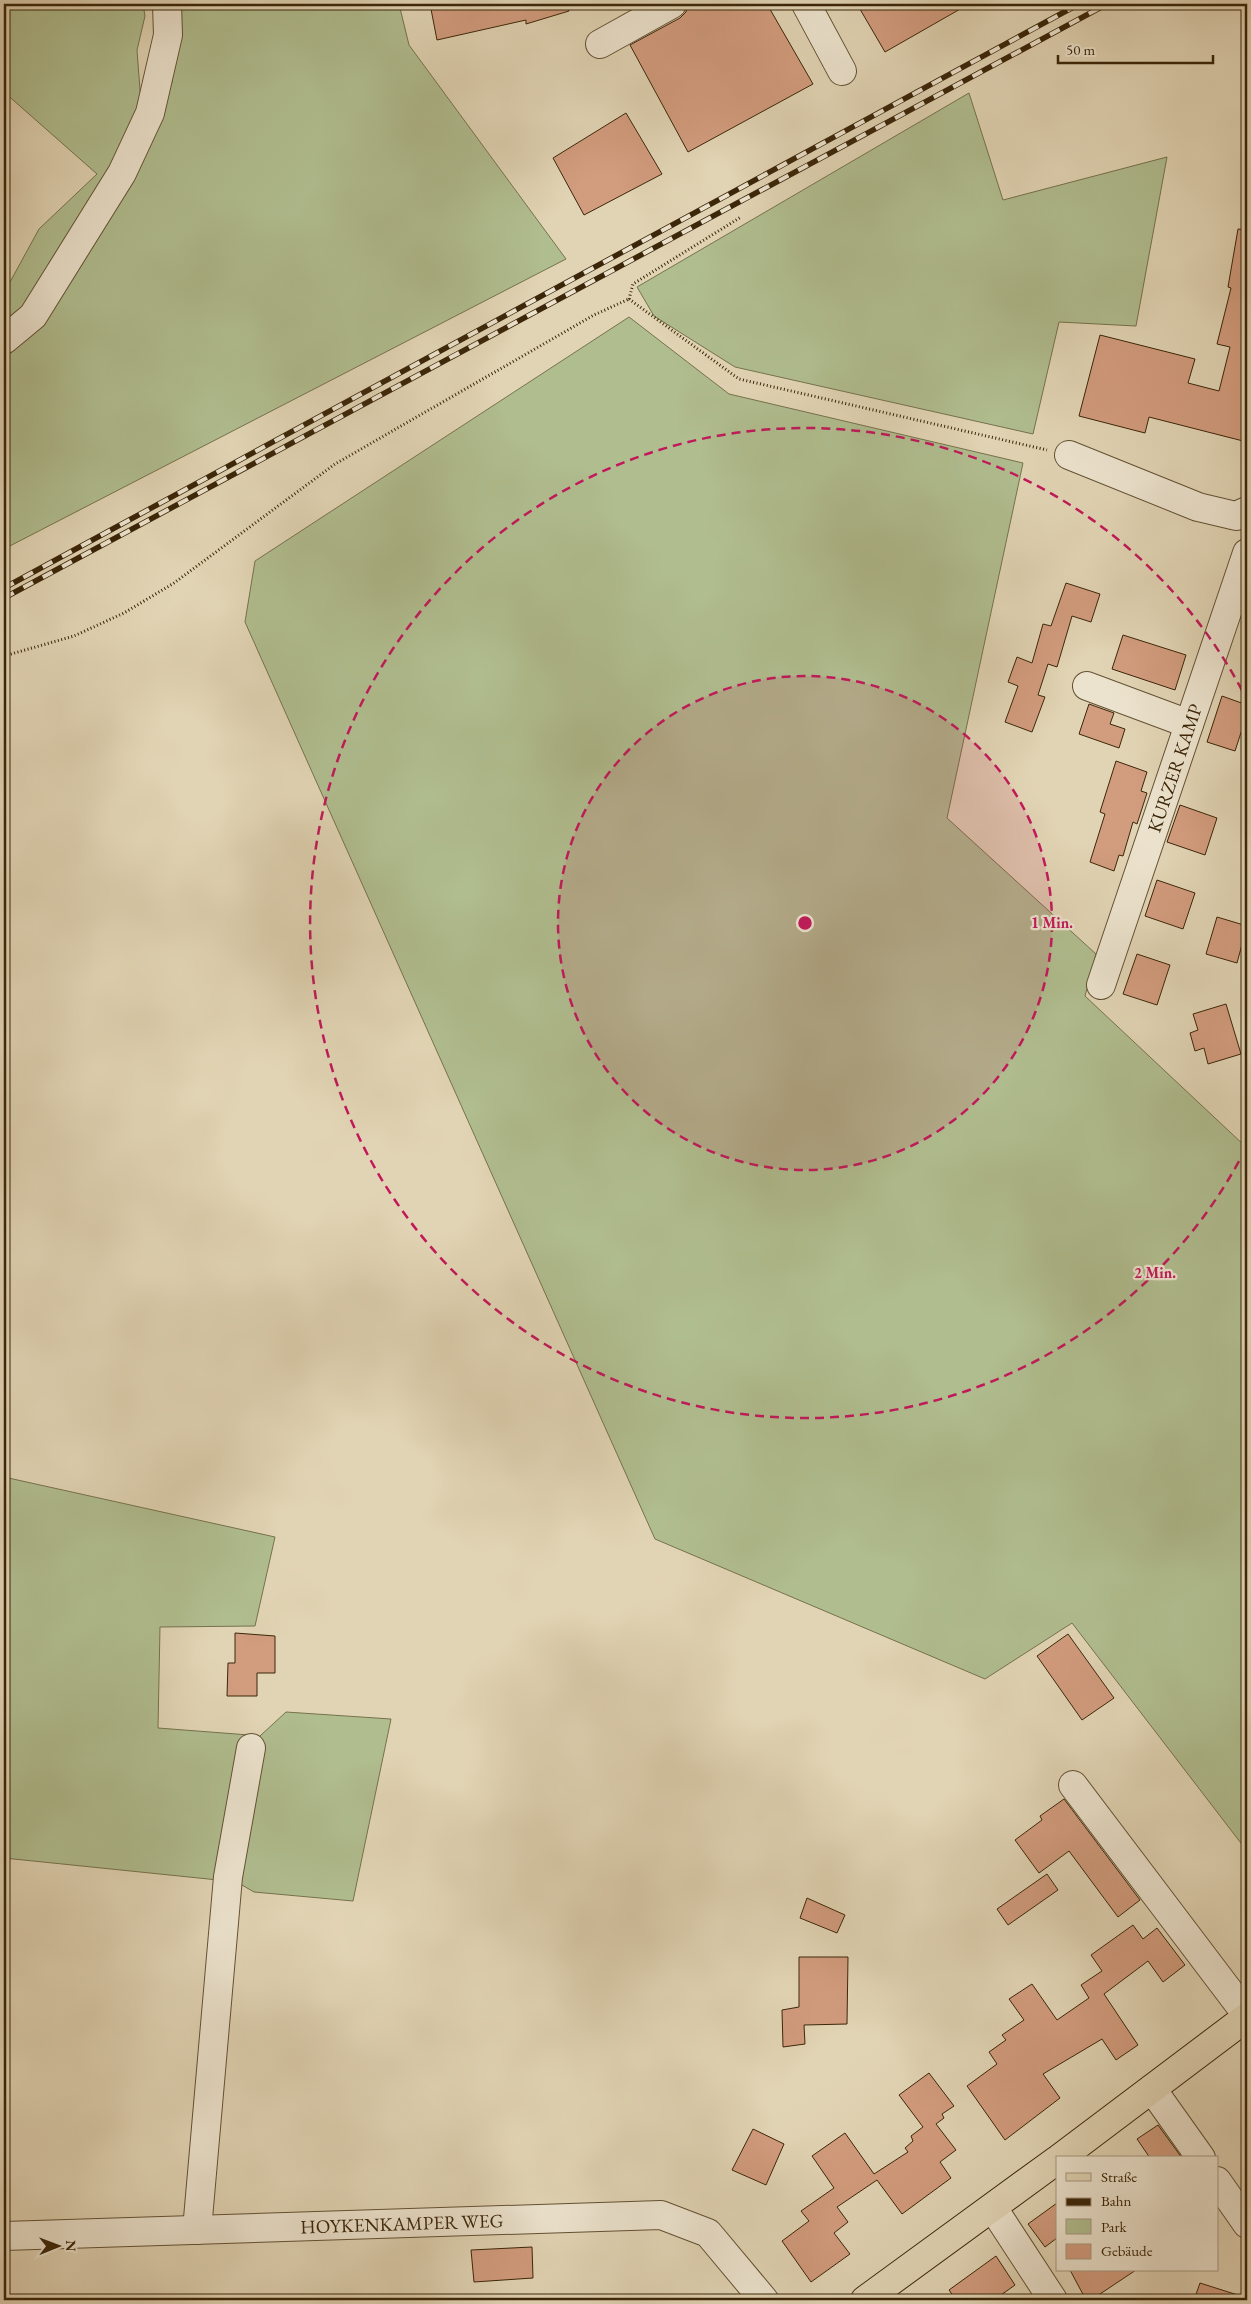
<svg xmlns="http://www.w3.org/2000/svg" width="1251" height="2304" viewBox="0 0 1251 2304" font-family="'EB Garamond',serif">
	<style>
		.green { fill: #b0bd8f; stroke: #76724c }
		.building { fill: #d29c7e; stroke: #3b2609 }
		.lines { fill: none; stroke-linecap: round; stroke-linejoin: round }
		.minor-casing { stroke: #645234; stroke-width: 30 }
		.major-casing { stroke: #3b2609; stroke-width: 30 }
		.path { stroke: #3b2609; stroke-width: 3; stroke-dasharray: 1 2.5; stroke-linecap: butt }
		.minor { stroke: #ece3ce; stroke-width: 28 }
		.major { stroke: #e1d4b4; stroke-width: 28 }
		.rail-casing { stroke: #3b2609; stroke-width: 5.5 }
		.rail { stroke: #ece3ce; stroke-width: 4; stroke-dasharray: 11; stroke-linecap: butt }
		.ring { fill: none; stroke: #c2185b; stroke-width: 2.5; stroke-dasharray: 9 6 }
		.labels { text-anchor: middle; stroke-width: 4.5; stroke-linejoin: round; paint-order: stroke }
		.street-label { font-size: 19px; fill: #3b2609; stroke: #ece3ce }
		.centre { fill: #c2185b; stroke: #ece3ce; stroke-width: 2.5 }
		.ring-label { font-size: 15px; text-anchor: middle; font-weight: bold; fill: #c2185b; stroke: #ece3ce; stroke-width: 4.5; stroke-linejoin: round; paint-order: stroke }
	</style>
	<rect width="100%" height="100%" fill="#e1d4b4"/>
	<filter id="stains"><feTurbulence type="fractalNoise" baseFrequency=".004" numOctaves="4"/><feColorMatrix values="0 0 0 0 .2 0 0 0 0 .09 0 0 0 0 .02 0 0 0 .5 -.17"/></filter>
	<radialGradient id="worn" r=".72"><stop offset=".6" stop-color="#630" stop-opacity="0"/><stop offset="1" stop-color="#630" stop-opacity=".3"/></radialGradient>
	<g class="green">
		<polygon points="4,4 143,4 145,16 137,50 141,103 161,78 172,83 174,4 399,4 409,45 566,259 4,549 4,293 39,229 97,174 4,92"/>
		<polygon points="969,93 1003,200 1167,157 1136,326 1059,322 1033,434 735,367 654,316 637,287"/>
		<polygon points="629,317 729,394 1023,463 947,818 1096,954 1085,996 1247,1148 1247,1851 1072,1623 985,1679 655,1539 245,622 255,561"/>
		<polygon points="4,1477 275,1537 255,1626 160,1627 158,1728 249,1735 218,1880 4,1858"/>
		<polygon points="286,1712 391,1719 353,1901 254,1892 235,1881 260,1736"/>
	</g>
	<g class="building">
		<polygon points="430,4 568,4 569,11 526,24 526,20 437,40"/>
		<polygon points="688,4 767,4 813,84 688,152 630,45 680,18 686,12"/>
		<polygon points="857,4 969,4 885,52"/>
		<polygon points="626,113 662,174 584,215 553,158"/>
		<polygon points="1238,229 1247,230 1247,442 1149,417 1145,433 1079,416 1100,335 1195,359 1188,383 1219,391 1230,347 1217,344 1231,288 1228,287"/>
		<polygon points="1066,583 1100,594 1091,622 1072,616 1057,667 1048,664 1038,695 1045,697 1032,732 1005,722 1018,686 1008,682 1017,657 1032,663 1043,624 1051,626"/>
		<polygon points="1123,635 1186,655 1175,690 1112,669"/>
		<polygon points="1222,696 1247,705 1247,714 1235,751 1207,742"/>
		<polygon points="1089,704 1114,713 1110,724 1125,729 1119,748 1079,734"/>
		<polygon points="1116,761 1147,772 1141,791 1147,793 1137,824 1133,822 1123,856 1119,855 1114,871 1090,862 1105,814 1100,812"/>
		<polygon points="1180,805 1217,818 1205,855 1167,842"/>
		<polygon points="1157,880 1195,893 1183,929 1145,916"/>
		<polygon points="1217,917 1247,926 1237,963 1206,954"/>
		<polygon points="1137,954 1170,965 1157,1005 1123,994"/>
		<polygon points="1226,1004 1241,1054 1208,1064 1204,1048 1195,1051 1190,1033 1198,1030 1193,1014"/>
		<polygon points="235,1633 275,1636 275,1673 257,1673 257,1696 227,1696 228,1663 235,1663"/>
		<polygon points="1068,1634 1114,1698 1082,1720 1037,1656"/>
		<polygon points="1064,1799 1140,1900 1118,1917 1069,1851 1039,1873 1015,1840 1042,1820 1040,1816"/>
		<polygon points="1047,1874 1058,1890 1008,1925 997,1909"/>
		<polygon points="807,1898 845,1915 837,1933 800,1918"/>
		<polygon points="1133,1925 1143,1939 1157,1928 1185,1965 1163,1982 1148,1961 1104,1994 1138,2045 1116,2060 1102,2039 1043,2074 1060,2098 1005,2140 967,2086 997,2064 989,2052 1006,2040 1002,2035 1024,2020 1009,1999 1032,1984 1057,2020 1089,1998 1081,1985 1102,1971 1091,1955"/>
		<polygon points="799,1957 848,1957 847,2024 804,2025 805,2044 783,2047 782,2010 799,2007"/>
		<polygon points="929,2073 954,2106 942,2114 944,2118 936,2124 956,2150 940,2162 951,2178 902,2214 877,2180 837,2207 848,2222 834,2233 850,2254 811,2282 782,2241 809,2221 801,2211 834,2188 812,2156 845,2133 874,2174 908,2152 905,2148 913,2141 911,2136 923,2127 899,2095"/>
		<polygon points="1158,2125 1182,2158 1150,2158 1137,2139"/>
		<polygon points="753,2129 784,2144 766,2185 732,2170"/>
		<polygon points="1057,2203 1057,2238 1045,2247 1028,2224"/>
		<polygon points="532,2247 533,2278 474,2282 471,2250"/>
		<polygon points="996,2256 1015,2285 994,2300 956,2300 949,2290"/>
		<polygon points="1070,2270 1136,2270 1091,2300 1086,2300"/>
		<polygon points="1200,2283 1244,2297 1244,2300 1194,2300"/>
	</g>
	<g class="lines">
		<defs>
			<g id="minor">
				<polyline points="806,4 842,71"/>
				<polyline points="600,44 672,4"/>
				<polyline points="4,340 33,316 122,173 150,113 168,35 167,4"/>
				<polyline points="1069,455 1198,507 1236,516 1247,511"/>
				<polyline points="1087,686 1189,724"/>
				<path id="s1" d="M1101,985L1247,553"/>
				<polyline points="1073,1785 1247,2015"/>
				<polyline points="1152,2089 1201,2158"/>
				<polyline points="1217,2181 1247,2224"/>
				<polyline points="993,2208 1053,2300"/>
				<polyline points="197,2230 228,1877 251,1748"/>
				<path id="s2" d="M4,2236L661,2215L708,2233L764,2300"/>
			</g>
			<g id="major">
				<polyline points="1060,2158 1247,2017"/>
				<polyline points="865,2300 1057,2160"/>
			</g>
		</defs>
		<use href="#minor" class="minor-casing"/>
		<use href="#major" class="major-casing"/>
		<g class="path">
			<polyline points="629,299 739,379 1047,450"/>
			<polyline points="629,299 633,284 741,217"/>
			<polyline points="4,656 74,636 124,613 174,583 335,464 594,315 629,299"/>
		</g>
		<use href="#minor" class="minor"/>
		<use href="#major" class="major"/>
		<defs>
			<g id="rail">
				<polyline points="4,588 1079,4"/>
				<polyline points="4,598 1107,4"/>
			</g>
		</defs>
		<use href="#rail" class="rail-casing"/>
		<use href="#rail" class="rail"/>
	</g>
	<circle cx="805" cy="923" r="247" fill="#c2185b" fill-opacity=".12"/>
	<g class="ring">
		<circle cx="805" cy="923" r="247"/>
		<path d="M1246 1148A495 495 0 1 1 1246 698"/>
	</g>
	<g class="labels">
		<g class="street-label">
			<text dy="7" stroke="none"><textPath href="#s1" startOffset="229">KURZER KAMP</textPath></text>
			<text dy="7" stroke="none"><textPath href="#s2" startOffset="398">HOYKENKAMPER WEG</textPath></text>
		</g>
	</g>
	<circle cx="805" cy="923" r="8" class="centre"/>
	<g class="ring-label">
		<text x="1052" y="928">1 Min.</text>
		<text x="1155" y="1278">2 Min.</text>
	</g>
	<rect width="1251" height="2304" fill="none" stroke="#e1d4b4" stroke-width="20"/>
	<rect x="5" y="5" width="1241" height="2294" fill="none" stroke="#3b2609" stroke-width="2.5"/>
	<rect x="10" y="10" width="1231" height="2284" fill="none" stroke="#3b2609"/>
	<rect x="1056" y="2156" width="162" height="115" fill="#ece3ce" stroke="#a5977f"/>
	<rect x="1066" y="2173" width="25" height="8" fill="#e1d4b4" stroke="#a5977f"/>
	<text x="1101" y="2182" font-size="15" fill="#3b2609">Straße</text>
	<rect x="1066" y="2198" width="25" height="8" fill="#3b2609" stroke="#a5977f"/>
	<text x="1101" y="2206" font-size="15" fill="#3b2609">Bahn</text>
	<rect x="1066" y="2219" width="25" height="15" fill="#b0bd8f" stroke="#a5977f"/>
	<text x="1101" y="2232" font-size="15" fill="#3b2609">Park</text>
	<rect x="1066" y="2244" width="25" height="15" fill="#d29c7e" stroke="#a5977f"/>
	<text x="1101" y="2256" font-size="15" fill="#3b2609">Gebäude</text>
	<g transform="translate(58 2246) rotate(89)" stroke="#ece3ce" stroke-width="4" paint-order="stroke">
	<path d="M0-4L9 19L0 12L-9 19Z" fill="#3b2609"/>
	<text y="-8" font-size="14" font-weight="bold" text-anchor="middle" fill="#3b2609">N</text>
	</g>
	<path d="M1058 55v8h155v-8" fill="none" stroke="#3b2609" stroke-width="2.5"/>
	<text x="1066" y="55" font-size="15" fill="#3b2609" stroke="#ece3ce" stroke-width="4" paint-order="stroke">50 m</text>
	<rect width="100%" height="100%" filter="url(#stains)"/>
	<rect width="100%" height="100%" fill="url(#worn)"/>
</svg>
